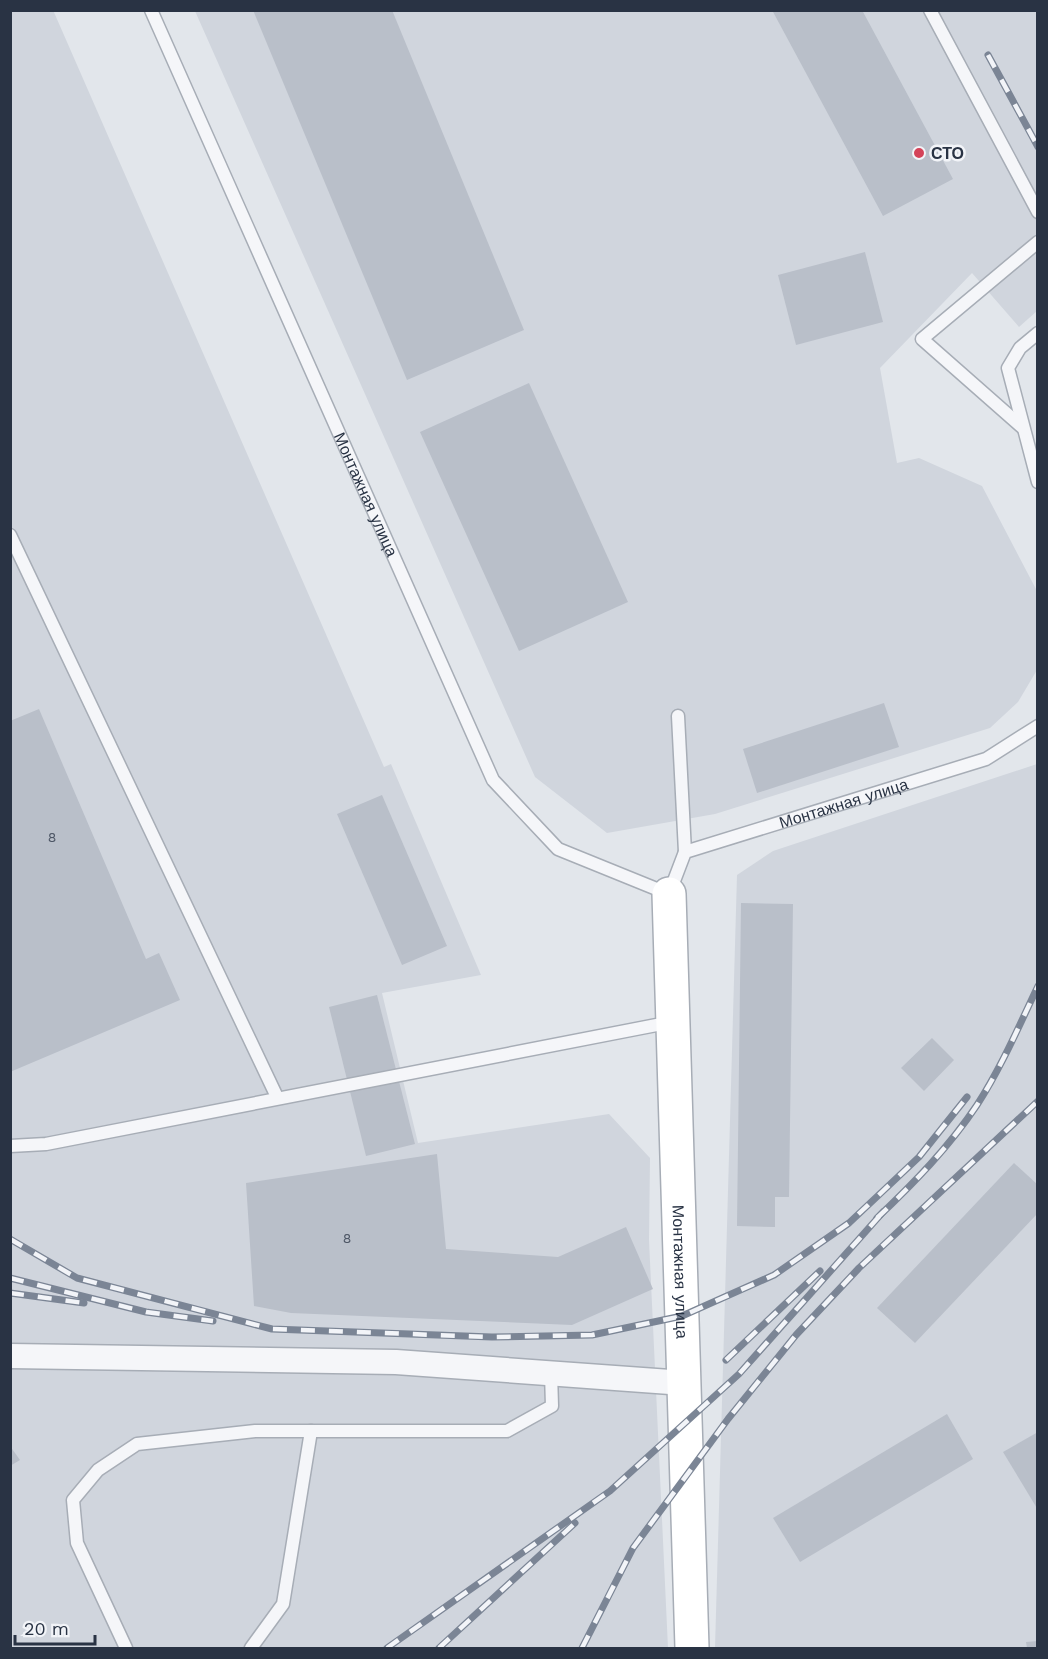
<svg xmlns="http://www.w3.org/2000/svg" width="1048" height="1659" viewBox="0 0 1048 1659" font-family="'Work Sans',sans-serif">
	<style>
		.built { fill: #d0d5dd }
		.building { fill: #b9bfc9 }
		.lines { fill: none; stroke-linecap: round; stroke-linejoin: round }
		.lane-casing { stroke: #a7adb6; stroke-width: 15 }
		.street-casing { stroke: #a7adb6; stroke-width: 27 }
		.secondary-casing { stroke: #a7adb6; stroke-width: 36 }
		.lane { stroke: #f5f6f9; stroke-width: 12 }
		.street { stroke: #f5f6f9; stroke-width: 24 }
		.secondary { stroke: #fff; stroke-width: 33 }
		.rail-casing { stroke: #7b8595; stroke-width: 7 }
		.rail { stroke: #f2f4f8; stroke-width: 4.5; stroke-dasharray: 14; stroke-linecap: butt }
		.poi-dot { fill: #d44359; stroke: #f2f4f8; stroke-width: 2 }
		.labels { text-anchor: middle; stroke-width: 5; stroke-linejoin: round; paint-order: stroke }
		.number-label { font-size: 14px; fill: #4d5665 }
		.poi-label { font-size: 16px; font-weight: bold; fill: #293344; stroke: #f2f4f8; text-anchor: start }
		.street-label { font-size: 16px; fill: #293344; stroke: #f2f4f8 }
	</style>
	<rect width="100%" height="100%" fill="#e2e6eb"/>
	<g class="built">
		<polygon points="53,10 384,767 391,764 481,975 382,993 418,1143 609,1114 650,1158 649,1240 668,1648 11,1648 10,11"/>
		<polygon points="195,11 1037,11 1037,311 1019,327 972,273 880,368 897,463 919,458 982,486 1037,591 1037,670 1018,702 990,728 715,814 607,833 535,777"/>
		<polygon points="1037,764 1037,1648 715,1648 737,875 773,851"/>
	</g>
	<g class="building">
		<polygon points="253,10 392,10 524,330 407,380"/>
		<polygon points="772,10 862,10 953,179 883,216"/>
		<polygon points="865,252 883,322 796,345 778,275"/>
		<polygon points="529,383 628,602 519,651 420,432"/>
		<polygon points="884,703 899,747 757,793 743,749"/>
		<polygon points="39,709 146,959 159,953 180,1000 10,1072 10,721"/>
		<polygon points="382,795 447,946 402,965 337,814"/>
		<polygon points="741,903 793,904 789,1197 775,1197 775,1227 737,1226"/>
		<polygon points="377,995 415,1144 366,1156 329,1007"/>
		<polygon points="932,1038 954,1060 924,1091 901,1068"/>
		<polygon points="437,1154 446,1249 558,1257 626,1227 653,1289 572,1325 291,1313 254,1306 246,1183"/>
		<polygon points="1014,1163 1038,1185 1038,1213 915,1343 877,1308"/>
		<polygon points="947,1414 973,1459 800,1562 773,1518"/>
		<polygon points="1038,1432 1038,1510 1003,1452"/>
		<polygon points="10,1446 20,1460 10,1466"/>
		<polygon points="1038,1641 1038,1648 1027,1648 1026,1642"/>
	</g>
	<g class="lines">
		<defs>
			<g id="lane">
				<path id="s1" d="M151,10L493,780L558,849L669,894L685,852L986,759L1038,726"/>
				<polyline points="930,10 1038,212"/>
				<polyline points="1038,333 1020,348 1008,368 1038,482"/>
				<polyline points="1022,427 922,339 1038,242"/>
				<polyline points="10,535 277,1097"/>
				<polyline points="678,716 685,852"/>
				<polyline points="10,1146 46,1144 672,1022"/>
				<polyline points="126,1648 77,1543 73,1500 98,1470 137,1444 255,1431 507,1431 552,1406 551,1373"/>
				<polyline points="251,1648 283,1604 311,1431"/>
			</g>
			<polyline id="street" points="10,1356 396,1362 684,1383"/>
			<g id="secondary">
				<path id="s2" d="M669,894L692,1648"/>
			</g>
		</defs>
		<use href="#lane" class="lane-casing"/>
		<use href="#street" class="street-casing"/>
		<use href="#secondary" class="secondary-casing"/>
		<use href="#lane" class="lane"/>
		<use href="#street" class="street"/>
		<use href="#secondary" class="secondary"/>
		<defs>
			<g id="rail">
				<polyline points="988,55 1038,147"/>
				<path d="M877,1218C914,1183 949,1147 977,1105C1001,1068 1019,1026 1038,986"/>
				<polyline points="10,1239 77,1278 272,1329 492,1337 592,1335 682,1316 774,1275 849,1223 919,1157 967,1097"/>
				<polyline points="10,1278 146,1312 213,1321"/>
				<polyline points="10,1293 84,1303"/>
				<polyline points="726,1360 820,1271"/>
				<polyline points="387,1648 610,1491 739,1374 883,1212"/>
				<polyline points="439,1648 575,1523"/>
				<polyline points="582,1648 633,1548 728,1419 796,1335 859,1268 1038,1101"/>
			</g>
		</defs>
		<use href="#rail" class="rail-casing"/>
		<use href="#rail" class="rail"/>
	</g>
	<circle class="poi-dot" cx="919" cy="153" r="6"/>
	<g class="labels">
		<g class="number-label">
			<text x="52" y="842">8</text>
			<text x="347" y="1243">8</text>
		</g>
		<g class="poi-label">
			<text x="931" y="159">СТО</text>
		</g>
		<g class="street-label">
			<text dy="6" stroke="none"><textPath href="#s1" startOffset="530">Монтажная улица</textPath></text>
			<text dy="6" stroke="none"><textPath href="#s1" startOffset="1268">Монтажная улица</textPath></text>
			<text dy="6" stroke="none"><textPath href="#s2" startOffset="378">Монтажная улица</textPath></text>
		</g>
	</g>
	<rect width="1048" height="1659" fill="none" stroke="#293344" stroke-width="24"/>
	<path d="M15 1635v9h80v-9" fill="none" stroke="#293344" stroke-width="3"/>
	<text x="24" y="1635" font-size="18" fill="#293344" stroke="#f2f4f8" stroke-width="4.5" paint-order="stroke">20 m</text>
</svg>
